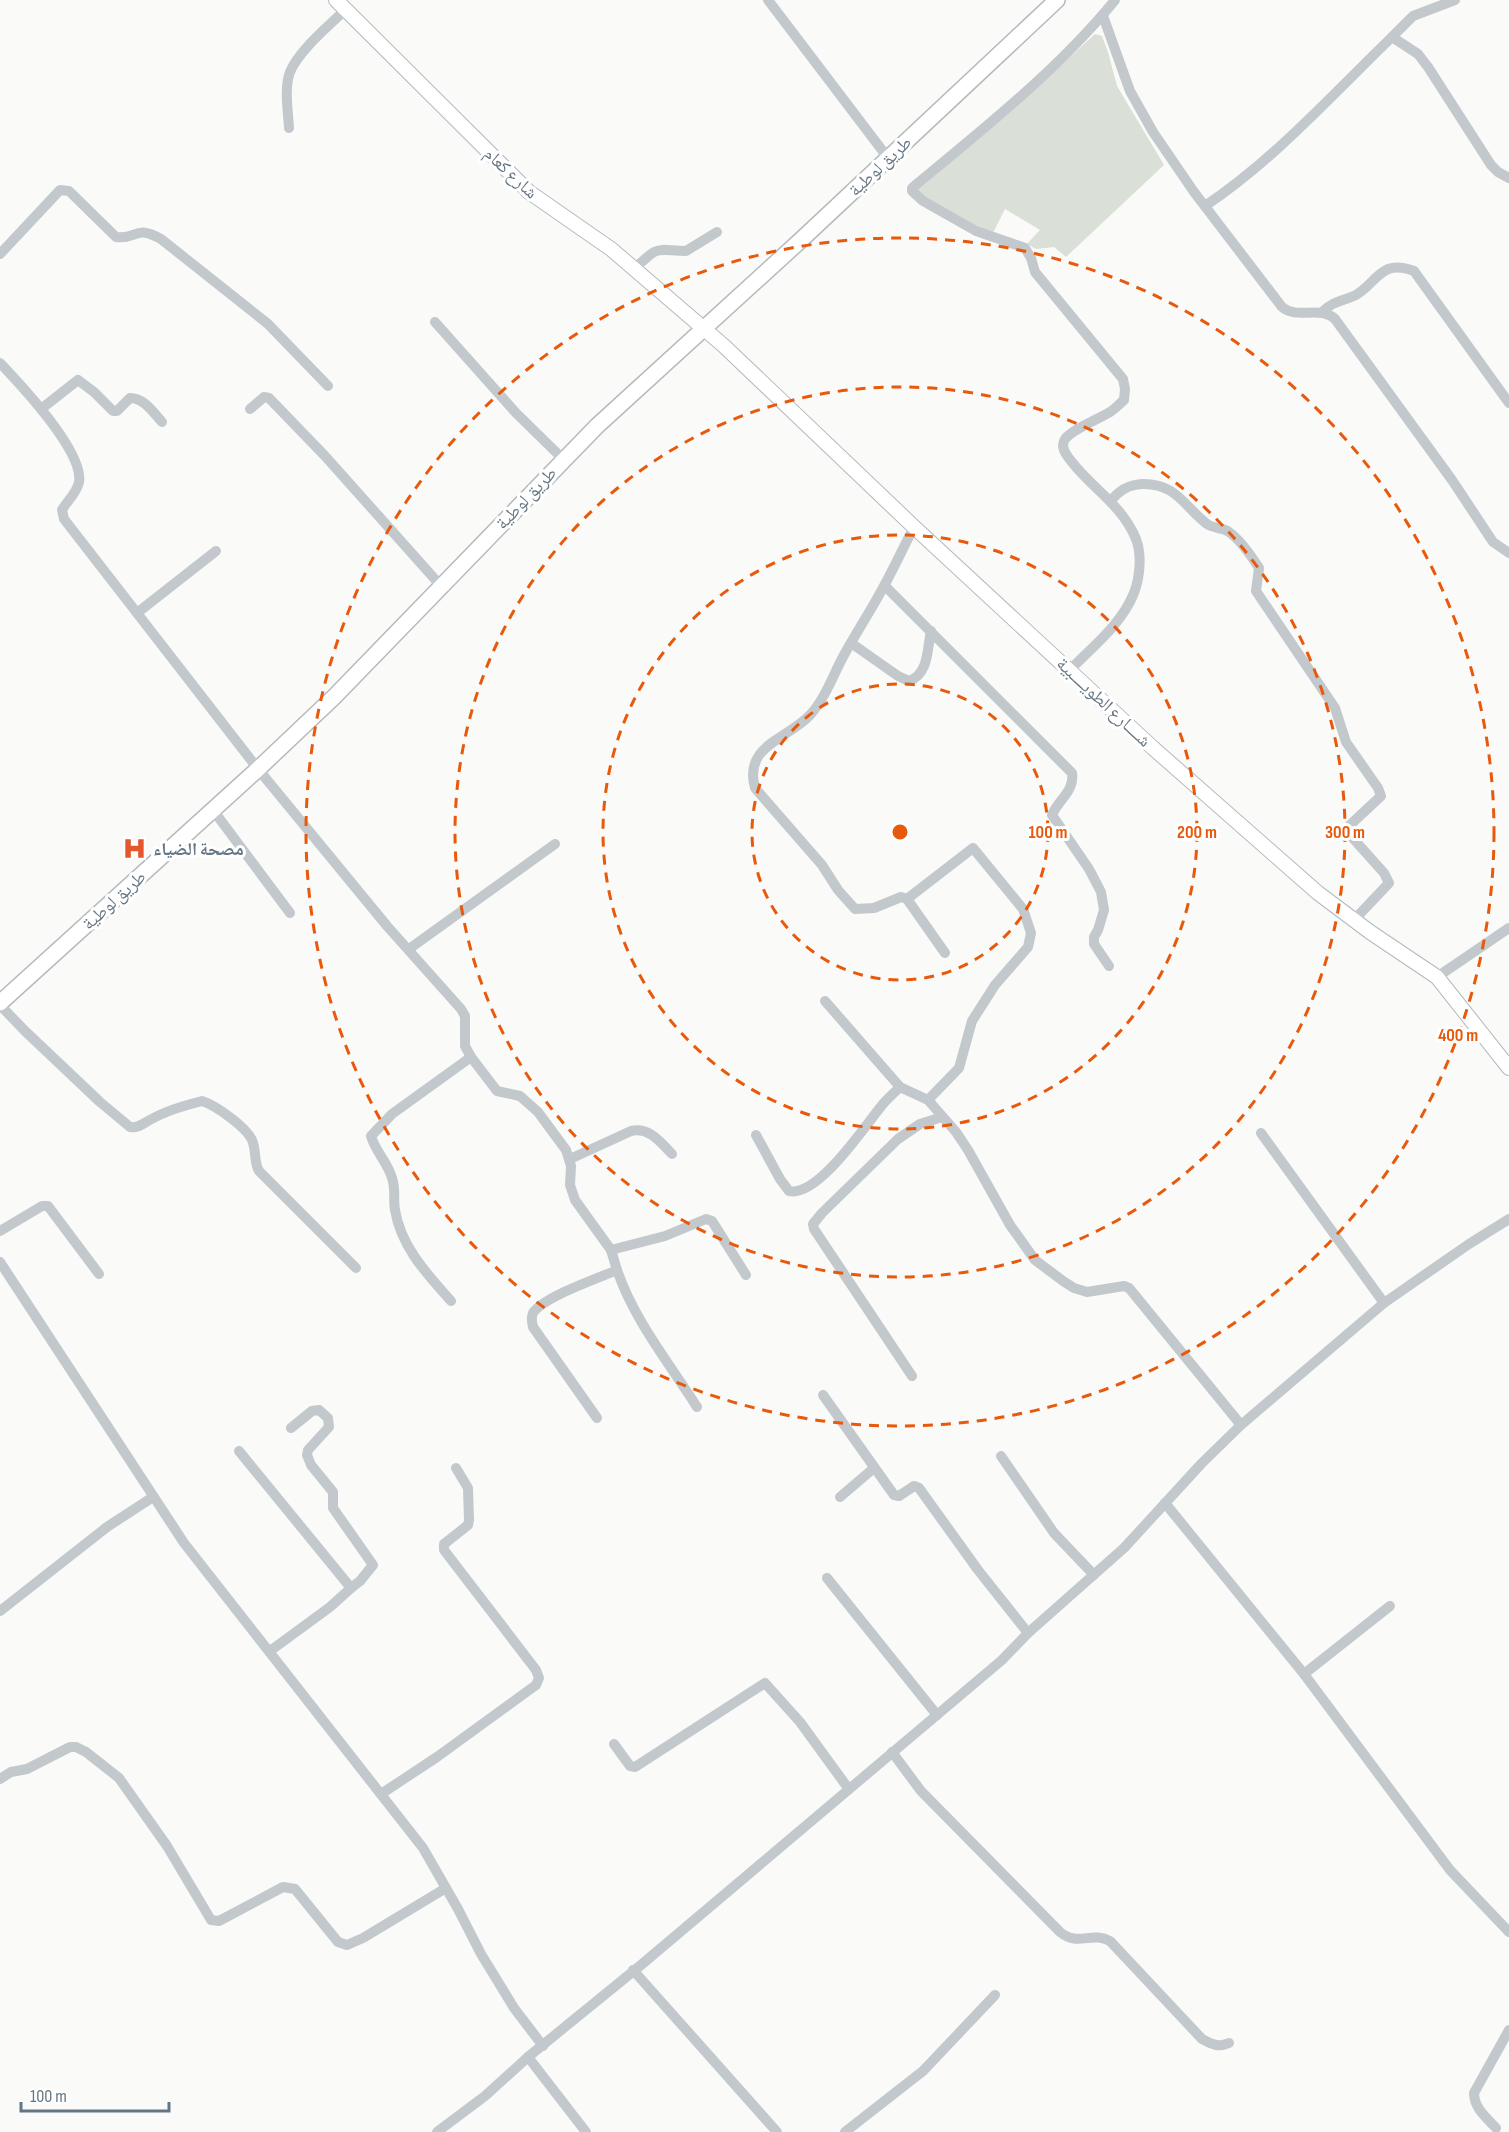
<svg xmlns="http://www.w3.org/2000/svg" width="1509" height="2132" viewBox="0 0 1509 2132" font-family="'Sofia Sans Condensed','Noto Naskh Arabic',sans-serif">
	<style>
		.green { fill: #dadfd7 }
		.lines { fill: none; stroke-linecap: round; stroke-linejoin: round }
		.secondary-casing { stroke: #b3babf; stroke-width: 16 }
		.primary-casing { stroke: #b5babe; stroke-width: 18 }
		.street { stroke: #c3c8cc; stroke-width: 10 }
		.secondary { stroke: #fff; stroke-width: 14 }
		.primary { stroke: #fff; stroke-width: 15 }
		.ring { fill: none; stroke: #e8590c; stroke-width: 3; stroke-dasharray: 10 8 }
		.labels { text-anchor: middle; stroke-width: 6; stroke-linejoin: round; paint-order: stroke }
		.street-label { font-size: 18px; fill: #657683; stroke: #fff }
		.poi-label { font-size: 18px; font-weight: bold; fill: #657683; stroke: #fff; text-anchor: start }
		.centre { fill: #e8590c; stroke: #fff; stroke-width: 3 }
		.ring-label { font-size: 18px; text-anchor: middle; font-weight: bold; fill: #e8590c; stroke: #fff; stroke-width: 6; stroke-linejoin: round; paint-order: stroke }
	</style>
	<rect width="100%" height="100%" fill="#fafaf8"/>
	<polygon class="green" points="1095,34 1102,36 1108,52 1117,86 1164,165 1066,257 1054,247 1036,249 1027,244 1040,230 1005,209 993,233 961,219 914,190 1010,112"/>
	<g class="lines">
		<defs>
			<polyline id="secondary" points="336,0 529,192 611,249 724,346 914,527 1153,748 1318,893 1370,932 1437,977 1509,1068"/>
			<polyline id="primary" points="0,1003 258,769 334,697 597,426 802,239 1057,0"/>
		</defs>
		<use href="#secondary" class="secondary-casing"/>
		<use href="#primary" class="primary-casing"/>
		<g class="street">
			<polyline points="768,0 888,158"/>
			<path d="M1103,16L1130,91L1153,132L1194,192L1282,307C1297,320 1320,305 1335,319L1452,480L1493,542L1509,553"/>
			<polyline points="1392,37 1413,16 1455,0"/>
			<path d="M289,128C288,110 284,88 290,72C299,50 329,26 346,9"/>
			<path d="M1205,206C1275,159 1332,95 1392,37L1418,54L1428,67L1491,165L1498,172L1509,178"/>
			<path d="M0,254L60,190L69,191L116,237C138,240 134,224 161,239L268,324L328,386"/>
			<path d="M635,268C660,245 654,250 686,251L717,232"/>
			<path d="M1322,312C1333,301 1343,301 1356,295C1377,283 1381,258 1414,271L1509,403"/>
			<polyline points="435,322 516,413 563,459"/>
			<path d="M0,363C21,385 84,452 79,482C77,493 67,501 62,510L64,519L258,769L387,926L461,1009L465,1016V1046L471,1057L497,1091L520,1096L538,1112L566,1150L571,1166L570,1185L575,1200L611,1250L665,1236L706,1219L712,1221L746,1275"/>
			<path d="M41,409L78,380L94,392L113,411H117L130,398C144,398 153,412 162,422"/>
			<polyline points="250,409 264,397 269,398 325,456 441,586"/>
			<path d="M1111,501C1119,490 1128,485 1142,484C1176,483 1184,506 1207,524C1214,529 1223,527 1229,532C1239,539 1252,557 1259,568L1256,591L1335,708L1346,742L1378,788L1381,796L1350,825L1348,830L1350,835L1384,873L1389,883L1354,920"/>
			<path d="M914,527C904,546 895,566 885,584C872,609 857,631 844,655C833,675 825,699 810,715C788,739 743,745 755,788L822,865L838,890L855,909L874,908L901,897L907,899L945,953"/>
			<path d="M885,586L1072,773C1075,791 1058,800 1052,815L1089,869L1101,892L1104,910L1098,930L1094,937V944L1109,966"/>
			<polyline points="137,613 216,551"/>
			<path d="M851,643L898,676L909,681C929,674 927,649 931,631"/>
			<path d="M1070,670C1093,646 1121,625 1134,593C1140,577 1142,555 1136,539C1121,502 1086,485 1066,454C1064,451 1062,446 1064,441C1068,431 1099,419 1110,412C1115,409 1119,404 1124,400L1125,389L1123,379L1035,272L1031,258L1025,248L976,231L923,201L912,191V188C981,131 1059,69 1115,0"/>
			<polyline points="213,810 290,913"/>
			<polyline points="907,899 973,848 1023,909 1031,933 1028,947 995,985 972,1021 959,1068 928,1100"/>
			<polyline points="409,949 555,844"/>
			<polyline points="1437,977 1509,928"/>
			<polyline points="825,1001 900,1087 928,1100 956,1132 968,1150 1010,1225 1035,1260 1063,1281 1074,1288 1087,1292 1124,1286 1129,1288 1241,1425"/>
			<path d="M0,1005L25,1031L100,1102L130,1127C137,1128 141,1125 148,1121C165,1111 183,1106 202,1101C215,1105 250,1129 253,1143C256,1152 254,1162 259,1171L356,1268"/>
			<polyline points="1261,1133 1384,1303"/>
			<path d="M756,1135L780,1179L789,1191C818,1198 866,1124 883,1104C888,1098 894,1093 900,1087"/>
			<path d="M570,1159L631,1131C650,1127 660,1142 672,1154"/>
			<polyline points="0,1231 42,1206 48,1206 99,1274"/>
			<polyline points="0,1262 184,1543 423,1848 458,1909 481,1954 514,2008 543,2046"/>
			<path d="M617,1270C634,1320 669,1363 697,1407"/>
			<path d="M451,1301C427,1274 401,1247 395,1210C393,1199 396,1189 392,1178C388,1163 375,1151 371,1136L392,1114L471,1057"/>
			<polyline points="912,1376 814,1229 813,1224 822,1213 898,1139 920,1124 942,1117"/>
			<polyline points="823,1395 894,1495 899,1496 914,1486 919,1488 978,1570 1028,1633"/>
			<path d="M597,1418L533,1327C532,1323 531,1317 533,1313C543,1297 599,1278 617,1270L611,1250"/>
			<polyline points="291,1428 312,1411 319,1410 328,1418 329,1427 308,1450 307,1455 311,1465 333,1492 333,1508 373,1565 360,1581 351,1588"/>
			<polyline points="239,1451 351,1588 330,1607 270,1651"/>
			<polyline points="1001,1456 1054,1533 1094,1575"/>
			<polyline points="840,1497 874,1468"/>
			<polyline points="1165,1503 1304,1674 1450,1870 1509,1932"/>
			<polyline points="827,1578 937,1715"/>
			<polyline points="0,1611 107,1527 153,1497"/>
			<polyline points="1304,1674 1390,1606"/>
			<polyline points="614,1744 630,1766 635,1767 765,1683 800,1722 848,1788"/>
			<path d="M892,1752L921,1791L1060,1932C1078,1947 1092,1931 1110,1941L1202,2039C1212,2044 1218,2048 1229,2043"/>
			<polyline points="0,1779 11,1772 27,1769 70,1747 76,1747 86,1752 119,1778 167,1846 211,1920 219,1921 283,1887 295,1889 338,1942 347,1945 363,1938 446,1888"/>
			<polyline points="381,1794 437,1757 536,1685 539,1678 536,1670 444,1550 444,1544 468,1525 469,1520 468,1488 456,1468"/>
			<polyline points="633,1970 777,2132"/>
			<polyline points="528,2057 586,2132"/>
			<path d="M1496,2128C1486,2117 1474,2108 1474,2093L1509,2030"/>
			<polyline points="437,2132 485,2096 528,2057 641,1965 1002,1660 1028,1633 1124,1548 1202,1463 1241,1425 1384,1303 1469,1244 1509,1219"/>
			<polyline points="845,2132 923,2071 995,1995"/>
		</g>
		<use href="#secondary" class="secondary"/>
		<use href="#primary" class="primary"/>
	</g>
	<g class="ring">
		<circle cx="900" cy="832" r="148"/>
		<circle cx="900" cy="832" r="297"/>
		<circle cx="900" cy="832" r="445"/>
		<circle cx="900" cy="832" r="594"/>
	</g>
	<defs>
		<symbol id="hospital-bare" viewBox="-9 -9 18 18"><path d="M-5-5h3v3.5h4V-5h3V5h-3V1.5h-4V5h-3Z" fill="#e4572e" stroke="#fff" stroke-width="2.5" paint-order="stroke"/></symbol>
	</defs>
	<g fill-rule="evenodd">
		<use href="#hospital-bare" x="118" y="832" width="33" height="33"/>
	</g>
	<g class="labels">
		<g class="street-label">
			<text transform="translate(880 166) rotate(-43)" y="6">طريق لوطية</text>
			<text transform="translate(511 173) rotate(43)" y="6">شارع كعام</text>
			<text transform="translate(526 498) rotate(-46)" y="6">طريق لوطية</text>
			<text transform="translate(1104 702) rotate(43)" y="6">شــــارع الطويــــبية</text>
			<text transform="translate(114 900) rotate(-42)" y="6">طريق لوطية</text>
		</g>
		<g class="poi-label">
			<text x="153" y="855">مصحة الضياء</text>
		</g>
	</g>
	<circle cx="900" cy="832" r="9" class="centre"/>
	<g class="ring-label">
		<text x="1048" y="838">100 m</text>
		<text x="1197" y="838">200 m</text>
		<text x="1345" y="838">300 m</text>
		<text x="1458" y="1041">400 m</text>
	</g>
	<path d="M21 2102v9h148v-9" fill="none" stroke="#657683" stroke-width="3"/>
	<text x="30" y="2102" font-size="18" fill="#657683" stroke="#ffffff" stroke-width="4.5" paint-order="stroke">100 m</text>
</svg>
